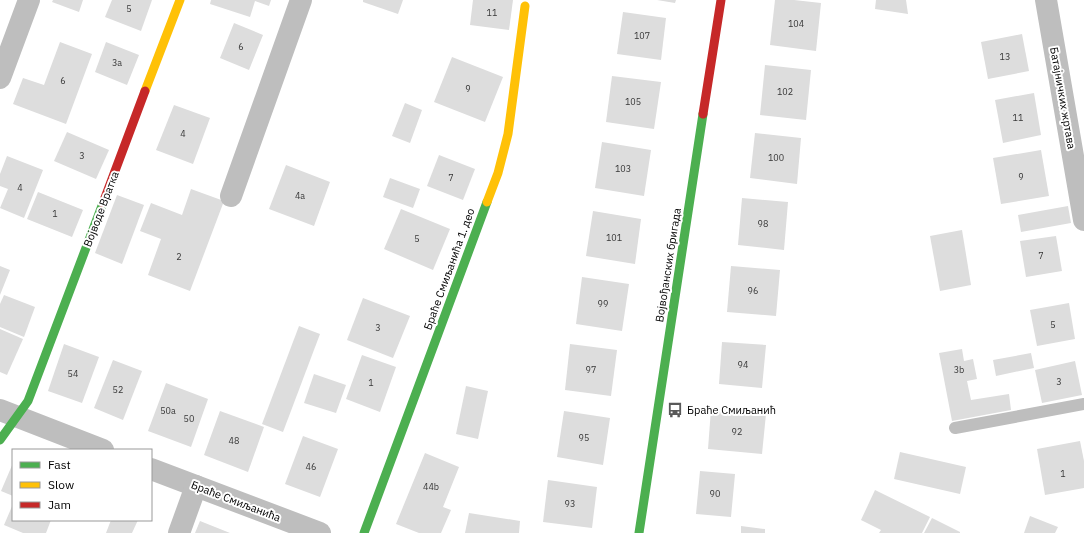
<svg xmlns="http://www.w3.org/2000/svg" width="1084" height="533" viewBox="0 0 1084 533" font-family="'IBM Plex Sans',sans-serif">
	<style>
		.building { fill: #ddd }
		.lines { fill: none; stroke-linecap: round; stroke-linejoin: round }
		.lane { stroke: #bebebe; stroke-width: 12 }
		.street { stroke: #bebebe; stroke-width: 22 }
		.fast { stroke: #4caf50; stroke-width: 9 }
		.slow { stroke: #ffc107; stroke-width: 9 }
		.jam { stroke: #c62828; stroke-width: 9 }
		.labels { text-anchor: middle; stroke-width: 4; stroke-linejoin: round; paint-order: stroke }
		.number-label { font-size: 9px; fill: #373737 }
		.street-label { font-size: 11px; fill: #000; stroke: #fff }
		.poi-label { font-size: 11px; fill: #000; stroke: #fff; text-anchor: start }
	</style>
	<rect width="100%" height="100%" fill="#fff"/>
	<g class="building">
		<polygon points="53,0 83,0 79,12 52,2"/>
		<polygon points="112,0 152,0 141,31 105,17"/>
		<polygon points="211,0 271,0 269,6 255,1 250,17 210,4"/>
		<polygon points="363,0 403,0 398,14 363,2"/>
		<polygon points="473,0 513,0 509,30 470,25"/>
		<polygon points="657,0 676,0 675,3"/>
		<polygon points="775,0 794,0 821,3 816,51 770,45"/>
		<polygon points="876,0 906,0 908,14 875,9"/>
		<polygon points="623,12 666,18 661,60 617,54"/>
		<polygon points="234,23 263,35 249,70 220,58"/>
		<polygon points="1022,34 1029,71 988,79 981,42"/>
		<polygon points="60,42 92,54 66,124 13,104 23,78 44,85"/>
		<polygon points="106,42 139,55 127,85 95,72"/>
		<polygon points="452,57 503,77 485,122 434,102"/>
		<polygon points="765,65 811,70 806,120 760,115"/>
		<polygon points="612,76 661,82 654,129 606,122"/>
		<polygon points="1034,93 1041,135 1003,143 995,100"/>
		<polygon points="405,103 422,110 410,143 392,136"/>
		<polygon points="174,105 210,118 193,164 156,150"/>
		<polygon points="67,132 109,150 96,179 54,161"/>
		<polygon points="755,133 801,138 797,184 750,178"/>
		<polygon points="602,142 651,150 644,196 595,188"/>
		<polygon points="1041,150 1049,196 1001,204 993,158"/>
		<polygon points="439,155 475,169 463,200 427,186"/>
		<polygon points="7,156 43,170 24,218 0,208 8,189 0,186 0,174"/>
		<polygon points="286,165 330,182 314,226 269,209"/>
		<polygon points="390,178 420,189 413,208 383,197"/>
		<polygon points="191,189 224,201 190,291 148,275 161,239 140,231 151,203 182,215"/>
		<polygon points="38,192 83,210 72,237 27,219"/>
		<polygon points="117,195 144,205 122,264 95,253"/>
		<polygon points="742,198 788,202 784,250 738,245"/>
		<polygon points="1068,206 1071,223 1021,232 1018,215"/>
		<polygon points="401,209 450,229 433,270 384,249"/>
		<polygon points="593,211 641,219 635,264 586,256"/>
		<polygon points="962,230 971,285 940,291 930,236"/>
		<polygon points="1056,236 1062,271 1026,277 1020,241"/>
		<polygon points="0,266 10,270 0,295"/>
		<polygon points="731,266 780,270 776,316 727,312"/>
		<polygon points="582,277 629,284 622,331 576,324"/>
		<polygon points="4,295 35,307 24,337 0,327 0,304"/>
		<polygon points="363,298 410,316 393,358 347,340"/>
		<polygon points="1069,303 1075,339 1037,346 1030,310"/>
		<polygon points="299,326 320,334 283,432 262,424"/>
		<polygon points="0,329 23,339 7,375 0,372"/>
		<polygon points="722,342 766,345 762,388 719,384"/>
		<polygon points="64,344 99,357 82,403 48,391"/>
		<polygon points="570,344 617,350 611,396 565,390"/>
		<polygon points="962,349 964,361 973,359 977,379 967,381 971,400 1009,394 1011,410 952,421 939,353"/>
		<polygon points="1031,353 1034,368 996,376 993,360"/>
		<polygon points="362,355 396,367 380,412 346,399"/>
		<polygon points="113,360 142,371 123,420 94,408"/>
		<polygon points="1075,361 1082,395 1042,403 1035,370"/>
		<polygon points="314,374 346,385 336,413 304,403"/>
		<polygon points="166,383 208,399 191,447 148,431"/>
		<polygon points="466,386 488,391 478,439 456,434"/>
		<polygon points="711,409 766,414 762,454 708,449"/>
		<polygon points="220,411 264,427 248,472 204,455"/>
		<polygon points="564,411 610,418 603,465 557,457"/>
		<polygon points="303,436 338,449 320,497 285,484"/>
		<polygon points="1080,441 1084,461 1084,488 1045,495 1037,449"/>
		<polygon points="900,452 966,467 960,494 894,479"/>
		<polygon points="425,453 459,467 443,507 451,510 441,533 419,533 396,524"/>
		<polygon points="13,463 13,496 1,491"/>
		<polygon points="700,471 735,474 731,517 696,514"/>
		<polygon points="548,480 597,487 592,528 543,522"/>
		<polygon points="875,490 930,517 922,533 879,533 881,530 861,520"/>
		<polygon points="13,504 13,520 51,520 46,533 23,533 4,525"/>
		<polygon points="469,513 520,521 519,533 465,533"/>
		<polygon points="1030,516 1058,527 1055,533 1024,533"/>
		<polygon points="932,518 960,532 960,533 924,533"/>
		<polygon points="111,520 138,520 132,533 106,533"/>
		<polygon points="200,521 230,533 195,533"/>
		<polygon points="741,526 765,529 765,533 741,533"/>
	</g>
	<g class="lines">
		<polyline class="lane" points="955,428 1084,404"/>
		<g class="street">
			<polyline points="1046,0 1084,220"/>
			<polyline points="0,78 29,0"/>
			<polyline points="231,196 301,0"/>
			<polyline points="0,410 103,450"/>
			<polyline points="151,469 320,533"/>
			<polyline points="179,533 196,486"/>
		</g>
		<g class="fast">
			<polyline points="0,440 28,401 103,203"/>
			<polyline points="364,533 487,202"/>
			<polyline points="639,533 703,114"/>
		</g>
		<g class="slow">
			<polyline points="145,91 180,0"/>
			<polyline points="487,202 498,173 508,134 525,6"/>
		</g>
		<g class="jam">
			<polyline points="703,114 721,0"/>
			<polyline points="103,203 145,91"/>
		</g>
	</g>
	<defs>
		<symbol id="bus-bare" viewBox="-9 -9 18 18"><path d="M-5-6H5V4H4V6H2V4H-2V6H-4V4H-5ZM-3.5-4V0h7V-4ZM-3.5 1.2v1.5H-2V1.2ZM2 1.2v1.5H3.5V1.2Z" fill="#595959" stroke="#fff" stroke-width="2.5" paint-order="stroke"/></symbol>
	</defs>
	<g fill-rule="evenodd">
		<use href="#bus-bare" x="664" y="399" width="22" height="22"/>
	</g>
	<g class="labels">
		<g class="number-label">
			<text x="129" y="12">5</text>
			<text x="492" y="16">11</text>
			<text x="796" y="27">104</text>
			<text x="642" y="39">107</text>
			<text x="241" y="50">6</text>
			<text x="1005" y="60">13</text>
			<text x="117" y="66">3a</text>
			<text x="63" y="84">6</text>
			<text x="468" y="92">9</text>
			<text x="785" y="95">102</text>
			<text x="633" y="105">105</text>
			<text x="1018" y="121">11</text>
			<text x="183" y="137">4</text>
			<text x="82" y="159">3</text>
			<text x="776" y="161">100</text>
			<text x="623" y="172">103</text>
			<text x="1021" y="180">9</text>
			<text x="451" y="181">7</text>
			<text x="20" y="191">4</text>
			<text x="300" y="199">4a</text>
			<text x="55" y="217">1</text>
			<text x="763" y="227">98</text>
			<text x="614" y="241">101</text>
			<text x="417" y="242">5</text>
			<text x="1041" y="259">7</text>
			<text x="179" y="260">2</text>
			<text x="753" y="294">96</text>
			<text x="603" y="307">99</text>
			<text x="1053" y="328">5</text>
			<text x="378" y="331">3</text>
			<text x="743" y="368">94</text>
			<text x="591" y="373">97</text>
			<text x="959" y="373">3b</text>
			<text x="73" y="377">54</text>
			<text x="1059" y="385">3</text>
			<text x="371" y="386">1</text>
			<text x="118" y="393">52</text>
			<text x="168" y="414">50a</text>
			<text x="189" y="422">50</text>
			<text x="737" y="435">92</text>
			<text x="584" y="441">95</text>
			<text x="234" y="444">48</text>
			<text x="311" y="470">46</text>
			<text x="1063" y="477">1</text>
			<text x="431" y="490">44b</text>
			<text x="715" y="497">90</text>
			<text x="570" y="507">93</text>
		</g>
		<g class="street-label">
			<text transform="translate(1063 98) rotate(80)" y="4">Батајничких жртава</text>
			<text transform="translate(101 209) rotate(-69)" y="4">Војводе Вратка</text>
			<text transform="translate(668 265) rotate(-81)" y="4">Војвођанских бригада</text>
			<text transform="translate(449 269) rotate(-70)" y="4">Браће Смиљанића 1. део</text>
			<text transform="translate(236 501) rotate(21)" y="4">Браће Смиљанића</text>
		</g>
		<g class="poi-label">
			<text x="687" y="414">Браће Смиљанић</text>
		</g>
	</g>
	<rect x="12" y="449" width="140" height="72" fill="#ffffff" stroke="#999999"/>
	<rect x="20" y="462" width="20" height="6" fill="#4caf50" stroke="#999999"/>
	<text x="48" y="469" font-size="12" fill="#000000">Fast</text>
	<rect x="20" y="482" width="20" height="6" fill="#ffc107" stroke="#999999"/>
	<text x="48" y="489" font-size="12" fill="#000000">Slow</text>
	<rect x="20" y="502" width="20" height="6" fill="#c62828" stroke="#999999"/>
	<text x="48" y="509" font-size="12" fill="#000000">Jam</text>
</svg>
